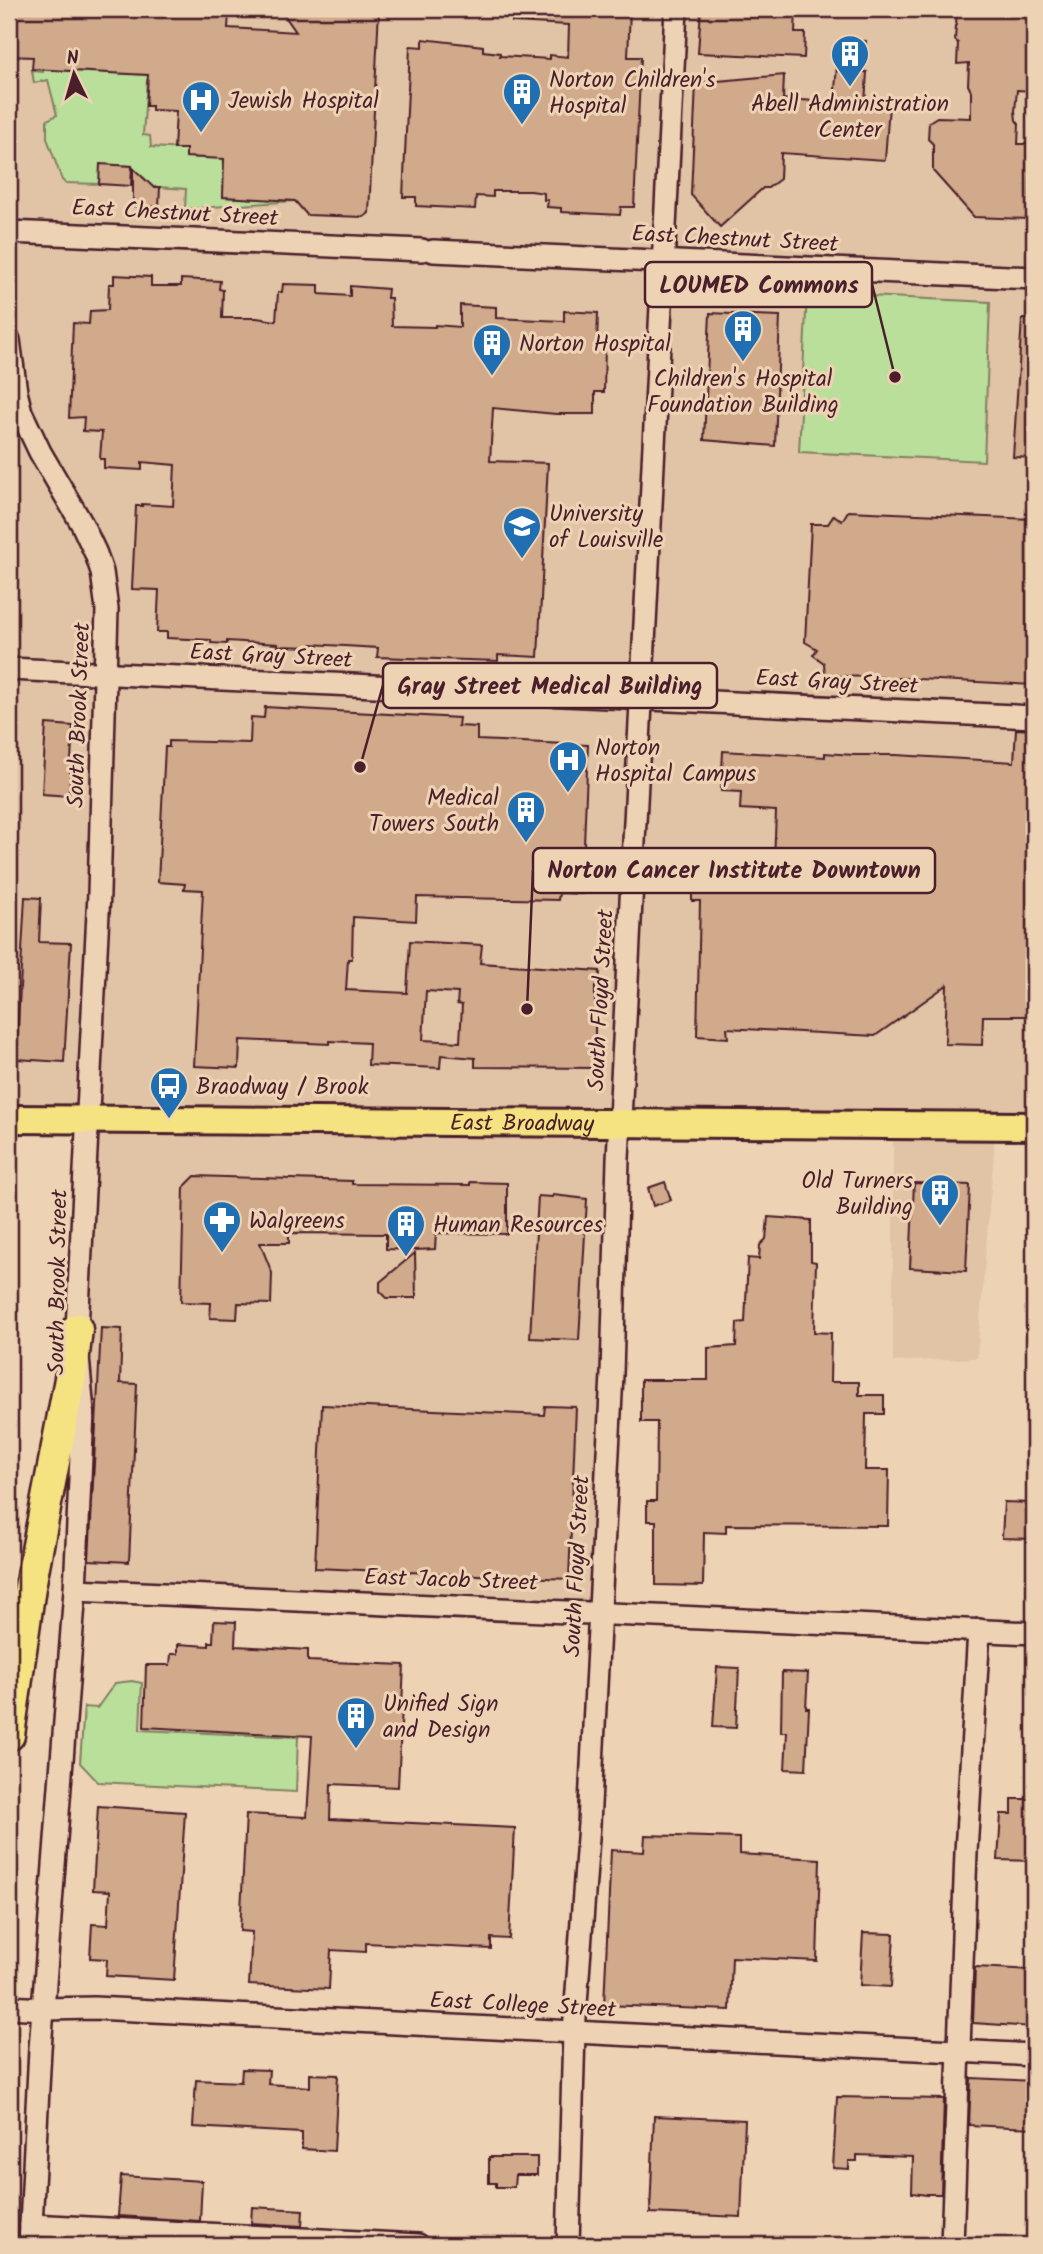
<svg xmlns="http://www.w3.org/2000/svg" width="1043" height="2254" viewBox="0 0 1043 2254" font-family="Kalam,sans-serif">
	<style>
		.built { fill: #e1c4a5 }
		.green { fill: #b9df9a; stroke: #827f62; stroke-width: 2 }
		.building { fill: #d0aa8a; stroke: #4a1f2b; stroke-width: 2; fill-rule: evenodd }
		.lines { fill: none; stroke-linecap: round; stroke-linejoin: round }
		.minor-casing { stroke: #4a1f2b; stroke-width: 26 }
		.major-casing { stroke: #4a1f2b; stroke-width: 32 }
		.highway-casing { stroke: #4a1f2b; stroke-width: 35 }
		.minor { stroke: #edd3b4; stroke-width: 21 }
		.major { stroke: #f5e382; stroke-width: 26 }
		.highway { stroke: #f5e382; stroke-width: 30 }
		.labels { text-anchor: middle; stroke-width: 6; stroke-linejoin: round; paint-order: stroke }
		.poi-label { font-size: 23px; fill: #4a1f2b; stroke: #edd3b4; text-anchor: start }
		.street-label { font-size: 23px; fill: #4a1f2b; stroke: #edd3b4 }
		.leader { fill: none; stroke: #4a1f2b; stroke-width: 2.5 }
		.callout-dot { fill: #4a1f2b; stroke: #edd3b4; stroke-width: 2.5 }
		.callout { fill: #edd3b4; stroke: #4a1f2b; stroke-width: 2.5 }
		.callout-label { font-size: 24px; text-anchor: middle; font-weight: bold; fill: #4a1f2b }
	</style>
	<rect width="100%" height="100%" fill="#edd3b4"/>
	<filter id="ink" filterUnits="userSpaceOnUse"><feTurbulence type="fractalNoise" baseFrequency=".0143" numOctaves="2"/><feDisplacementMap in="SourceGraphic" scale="14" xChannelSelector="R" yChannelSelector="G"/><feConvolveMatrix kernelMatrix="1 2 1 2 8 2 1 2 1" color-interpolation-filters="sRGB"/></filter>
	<g filter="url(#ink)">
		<polygon class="built" points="9,9 1034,9 1034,1126 996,1126 977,1358 893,1362 893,1125 620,1123 600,1612 75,1590 88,1114 9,1111"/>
		<g class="green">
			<polygon points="43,69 153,75 147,80 143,135 150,136 151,147 186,149 186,157 213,158 228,140 223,197 295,201 185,209 186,189 143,186 146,180 143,177 132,177 132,166 114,165 114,176 99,182 101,184 65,183 62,180 47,138 47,120 57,115 48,80 34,83 32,71 43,72"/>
			<polygon points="807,293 990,302 984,461 799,452"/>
			<polygon points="132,1681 142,1683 140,1730 298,1737 296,1792 98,1782 80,1763 84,1707 97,1708 115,1683"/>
		</g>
		<g class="building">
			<polygon points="9,9 192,9 191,12 229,14 228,28 296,32 280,9 379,9 369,213 364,217 307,215 295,201 223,197 224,159 186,157 186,149 174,149 176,111 152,110 152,106 146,106 148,75 32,69 33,57 9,56"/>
			<polygon points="512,9 630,9 628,57 641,57 634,207 621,207 620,215 561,212 561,208 547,207 548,200 544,200 544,193 531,191 493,191 493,197 476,196 475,209 416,206 416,197 403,197 410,46 423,47 423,39 483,46 483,51 500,53 500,56 550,59 550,55 568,57 569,25 512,22"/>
			<polygon points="701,9 796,9 795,33 805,33 804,58 698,53"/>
			<polygon points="957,9 1028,9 1034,16 1034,91 1017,90 1015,111 1016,120 1019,124 1018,144 1030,144 1029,219 974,217 933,171 933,144 928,139 929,122 937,117 971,118 971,91 968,85 969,63 957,64 958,43 955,40"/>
			<polygon points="839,40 866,41 864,72 867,72 865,104 889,105 885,160 781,153 780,179 768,188 763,188 720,227 691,195 696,83 784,75 783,99 834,102"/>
			<polygon points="100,164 132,166 131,186 99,184"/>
			<polygon points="133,168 153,187 160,187 159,207 133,206"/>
			<polygon points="114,275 151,277 151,286 181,286 181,279 220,281 219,289 223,290 222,318 257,318 276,321 278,292 282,292 283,284 319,285 319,294 350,296 350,286 388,289 387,298 391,298 392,326 435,327 435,325 460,327 460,305 496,307 496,318 564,321 564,311 598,313 597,344 605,345 604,392 595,392 595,414 556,414 493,408 490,461 548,463 538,657 498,655 498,661 377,657 378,648 311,644 311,647 278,646 278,644 227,641 227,644 211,643 211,640 167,638 167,632 157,632 159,590 132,589 136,506 142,506 142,504 173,506 175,465 142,462 142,470 104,468 104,459 100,459 102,432 83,431 84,417 69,418 73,323 89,324 90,311 108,310 109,284 114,284"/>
			<polygon points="710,313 780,316 775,446 704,440"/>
			<polygon points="1022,319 1034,319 1034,458 1013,457"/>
			<polygon points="848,511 1034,519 1034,685 899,678 899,682 882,682 882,677 825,676 824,663 813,655 817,649 805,642 811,524 828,524 834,515 842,521"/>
			<path d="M265,707L459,718L458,726L477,727V740L588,745L582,894L559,893L558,900L417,897L416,921L353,917L352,959H348L346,990L407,993L410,941L482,945L480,963L600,971L599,986H595V1068L475,1067V1058L441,1055L440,1068L368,1065L369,1043L330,1041V1044L240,1040L239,1068L194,1066L203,890L184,889L185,884L158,882L165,747H169V741L250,743L251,717L264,718ZM426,991L458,993L457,1004L462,1005L460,1042L423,1040Z"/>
			<polygon points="46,724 73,726 69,796 42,794"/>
			<polygon points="1016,729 1034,730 1034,988 1031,988 1030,1016 983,1016 982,1045 945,1044 947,985 875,1036 727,1028 728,1038 697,1036 700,901 692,901 692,885 773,887 776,811 740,809 741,792 721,791 723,751 825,757 825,753 854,755 896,755 1014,762"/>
			<polygon points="25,897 41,898 39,942 71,943 64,1062 16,1059"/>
			<polygon points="195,1176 352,1181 352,1184 470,1185 470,1182 507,1183 507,1234 436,1233 435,1249 416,1250 386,1249 386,1234 289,1233 289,1243 260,1243 272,1273 271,1304 238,1303 237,1319 210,1318 211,1303 181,1302 184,1187"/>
			<polygon points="665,1182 671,1200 653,1206 648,1188"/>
			<polygon points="914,1183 970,1185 966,1271 910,1268"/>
			<polygon points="553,1195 587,1199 579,1340 530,1338 538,1196 552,1197"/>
			<polygon points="768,1217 811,1220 811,1261 816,1262 814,1332 831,1333 830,1382 859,1382 859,1395 884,1395 884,1414 866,1414 865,1470 889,1470 888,1526 726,1525 726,1533 704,1532 703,1586 656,1585 656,1521 647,1521 647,1501 656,1501 657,1422 641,1422 641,1380 708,1380 708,1348 736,1346 737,1323 745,1322 748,1258 759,1259 760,1245 766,1239"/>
			<polygon points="415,1253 416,1298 387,1298 380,1291 380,1282"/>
			<polygon points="101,1328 122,1329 120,1383 137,1384 129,1562 89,1560"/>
			<polygon points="322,1405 544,1415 545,1406 576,1407 569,1579 315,1568"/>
			<polygon points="1004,1502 1034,1503 1034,1539 1002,1538"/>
			<polygon points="214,1621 236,1622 235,1646 308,1650 308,1661 404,1665 398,1787 331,1784 330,1819 515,1828 509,1939 491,1938 491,1949 366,1943 366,1952 331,1950 329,1989 249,1985 252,1932 240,1931 246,1814 307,1817 312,1736 144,1727 146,1665 170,1665 171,1654 178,1654 178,1644 209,1646 209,1642 213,1642"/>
			<polygon points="717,1667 739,1668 736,1728 713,1727"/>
			<polygon points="782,1672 808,1673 806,1708 809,1708 806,1770 785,1769 787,1732 781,1732"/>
			<polygon points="1012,1799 1034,1799 1034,1861 998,1860 1001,1814 1012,1814"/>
			<polygon points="98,1806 185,1812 174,1980 106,1976 107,1959 90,1958 92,1924 108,1925 110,1891 93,1890"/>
			<polygon points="645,1835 739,1838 739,1854 820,1859 817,1961 732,1957 730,2010 604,2005 611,1850 644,1852"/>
			<polygon points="863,1933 894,1934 891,1987 860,1985"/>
			<polygon points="975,1967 1034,1970 1034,2027 973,2023"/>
			<polygon points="242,2069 269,2070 268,2084 310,2087 310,2074 338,2075 334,2151 302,2149 302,2133 193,2127 196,2080 241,2082"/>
			<polygon points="971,2078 1034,2081 1034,2128 969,2125"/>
			<polygon points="837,2097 944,2099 941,2194 927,2194 927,2195 912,2193 913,2157 857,2155 857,2161 849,2161 849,2169 833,2168"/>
			<polygon points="654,2116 745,2120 741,2217 650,2213"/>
			<polygon points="489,2157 537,2157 537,2175 515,2175 514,2187 496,2187 496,2183 489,2183"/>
			<polygon points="121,2176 202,2181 200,2221 118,2216"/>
			<polygon points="252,2207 303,2210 302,2226 251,2223"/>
		</g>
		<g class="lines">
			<defs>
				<g id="minor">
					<polyline points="9,232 422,250"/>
					<polyline points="433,251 1034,278"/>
					<polyline points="9,340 16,392 21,412 40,452 82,524 96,554 102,572 107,609 99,893 77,1329 78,1357 83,1412 75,1590 40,2049 30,2245"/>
					<polyline points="9,669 1034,717"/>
					<polyline points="75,1590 1034,1633"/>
					<polyline points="9,2007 44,2009 94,2008 1034,2055"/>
					<polyline points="31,2225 418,2245"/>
					<polyline points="568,2245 574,2032 589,1824 612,1374 618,1159 676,9"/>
					<polyline points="952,2245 966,1852 979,1630"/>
				</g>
				<g id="major">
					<path id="s1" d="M9,1119L1034,1126"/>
				</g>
				<polyline id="highway" points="9,1735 30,1587 73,1363 77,1329"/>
			</defs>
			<use href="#minor" class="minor-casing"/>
			<use href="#major" class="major-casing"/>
			<use href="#highway" class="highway-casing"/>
			<use href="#minor" class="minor"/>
			<use href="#major" class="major"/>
			<use href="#highway" class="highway"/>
		</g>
	</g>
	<defs>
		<symbol id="building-pin" viewBox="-11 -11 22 30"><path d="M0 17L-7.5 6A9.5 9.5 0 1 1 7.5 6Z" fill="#1f6fb2" stroke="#edd3b4"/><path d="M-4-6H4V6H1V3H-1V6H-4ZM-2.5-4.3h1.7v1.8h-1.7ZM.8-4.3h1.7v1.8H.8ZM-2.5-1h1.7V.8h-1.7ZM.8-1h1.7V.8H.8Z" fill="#fff"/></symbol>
		<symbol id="hospital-pin" viewBox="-11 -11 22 30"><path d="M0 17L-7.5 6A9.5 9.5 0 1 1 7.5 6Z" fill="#1f6fb2" stroke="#edd3b4"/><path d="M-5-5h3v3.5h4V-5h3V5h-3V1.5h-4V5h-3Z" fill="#fff"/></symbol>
		<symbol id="university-pin" viewBox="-11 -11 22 30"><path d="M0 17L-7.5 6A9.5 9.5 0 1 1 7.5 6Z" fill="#1f6fb2" stroke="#edd3b4"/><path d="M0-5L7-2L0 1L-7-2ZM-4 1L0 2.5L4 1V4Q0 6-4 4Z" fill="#fff"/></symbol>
		<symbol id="bus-pin" viewBox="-11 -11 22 30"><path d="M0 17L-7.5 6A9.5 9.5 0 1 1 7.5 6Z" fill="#1f6fb2" stroke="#edd3b4"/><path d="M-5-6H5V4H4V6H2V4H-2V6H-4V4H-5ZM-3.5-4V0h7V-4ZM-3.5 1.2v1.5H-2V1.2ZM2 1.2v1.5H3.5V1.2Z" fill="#fff"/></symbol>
		<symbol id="pharmacy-pin" viewBox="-11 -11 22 30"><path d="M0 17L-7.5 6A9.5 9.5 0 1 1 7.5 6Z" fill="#1f6fb2" stroke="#edd3b4"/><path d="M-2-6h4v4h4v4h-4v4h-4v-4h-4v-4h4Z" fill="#fff"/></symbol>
	</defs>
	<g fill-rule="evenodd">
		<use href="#building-pin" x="828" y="32" width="44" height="60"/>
		<use href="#building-pin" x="500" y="70" width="44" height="60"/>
		<use href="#hospital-pin" x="179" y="78" width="44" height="60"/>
		<use href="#building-pin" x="721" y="307" width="44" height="60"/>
		<use href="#building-pin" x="470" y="321" width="44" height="60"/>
		<use href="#university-pin" x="500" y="504" width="44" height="60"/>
		<use href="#hospital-pin" x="546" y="738" width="44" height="60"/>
		<use href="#building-pin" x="504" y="788" width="44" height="60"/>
		<use href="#bus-pin" x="147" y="1064" width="44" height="60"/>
		<use href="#building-pin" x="918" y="1171" width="44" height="60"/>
		<use href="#pharmacy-pin" x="200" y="1198" width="44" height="60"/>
		<use href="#building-pin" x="384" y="1202" width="44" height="60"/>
		<use href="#building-pin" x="334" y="1694" width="44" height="60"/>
	</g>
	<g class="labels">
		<g class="poi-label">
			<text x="549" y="87">Norton Children's<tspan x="549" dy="26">Hospital</tspan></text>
			<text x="228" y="108">Jewish Hospital</text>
			<text x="850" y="111" text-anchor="middle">Abell Administration<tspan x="850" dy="26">Center</tspan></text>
			<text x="519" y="351">Norton Hospital</text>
			<text x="743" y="386" text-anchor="middle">Children's Hospital<tspan x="743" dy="26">Foundation Building</tspan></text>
			<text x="549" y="521">University<tspan x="549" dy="26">of Louisville</tspan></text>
			<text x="595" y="755">Norton<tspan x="595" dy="26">Hospital Campus</tspan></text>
			<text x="499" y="805" text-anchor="end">Medical<tspan x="499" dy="26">Towers South</tspan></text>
			<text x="196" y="1094">Braodway / Brook</text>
			<text x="913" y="1188" text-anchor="end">Old Turners<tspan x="913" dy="26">Building</tspan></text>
			<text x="249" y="1228">Walgreens</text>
			<text x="433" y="1232">Human Resources</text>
			<text x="383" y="1711">Unified Sign<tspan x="383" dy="26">and Design</tspan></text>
		</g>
		<g class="street-label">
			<text transform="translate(175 212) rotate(3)" y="8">East Chestnut Street</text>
			<text transform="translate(735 238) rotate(3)" y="8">East Chestnut Street</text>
			<text transform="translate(271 655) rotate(3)" y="8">East Gray Street</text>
			<text transform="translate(837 681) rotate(3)" y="8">East Gray Street</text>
			<text transform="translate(78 715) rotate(-88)" y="8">South Brook Street</text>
			<text transform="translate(600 1000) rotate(-87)" y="8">South Floyd Street</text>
			<text dy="8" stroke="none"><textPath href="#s1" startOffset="513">East Broadway</textPath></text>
			<text transform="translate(57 1282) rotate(-89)" y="8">South Brook Street</text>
			<text transform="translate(576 1566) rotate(-87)" y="8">South Floyd Street</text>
			<text transform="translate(451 1579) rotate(2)" y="8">East Jacob Street</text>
			<text transform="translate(523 2004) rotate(3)" y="8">East College Street</text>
		</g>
	</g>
	<path class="leader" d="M895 377L872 284M360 767L383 685M527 1009L533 870"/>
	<g class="callout-dot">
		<circle cx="895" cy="377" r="7"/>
		<circle cx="360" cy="767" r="7"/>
		<circle cx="527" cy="1009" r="7"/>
	</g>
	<g class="callout">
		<rect x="645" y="262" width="227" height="45" rx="7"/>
		<rect x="383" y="663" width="334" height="45" rx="7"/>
		<rect x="533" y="848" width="402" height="45" rx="7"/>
	</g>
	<g class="callout-label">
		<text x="759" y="293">LOUMED Commons</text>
		<text x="550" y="694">Gray Street Medical Building</text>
		<text x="734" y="878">Norton Cancer Institute Downtown</text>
	</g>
	<rect width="1043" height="2254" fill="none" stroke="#edd3b4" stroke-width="35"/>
	<rect x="18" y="18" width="1008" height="2219" fill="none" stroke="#4a1f2b" stroke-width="2.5" filter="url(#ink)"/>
	<g transform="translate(74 74) rotate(355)" stroke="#edd3b4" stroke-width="5" paint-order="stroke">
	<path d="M0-5L12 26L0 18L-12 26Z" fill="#4a1f2b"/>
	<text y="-10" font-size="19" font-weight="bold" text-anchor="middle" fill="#4a1f2b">N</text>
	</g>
</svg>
